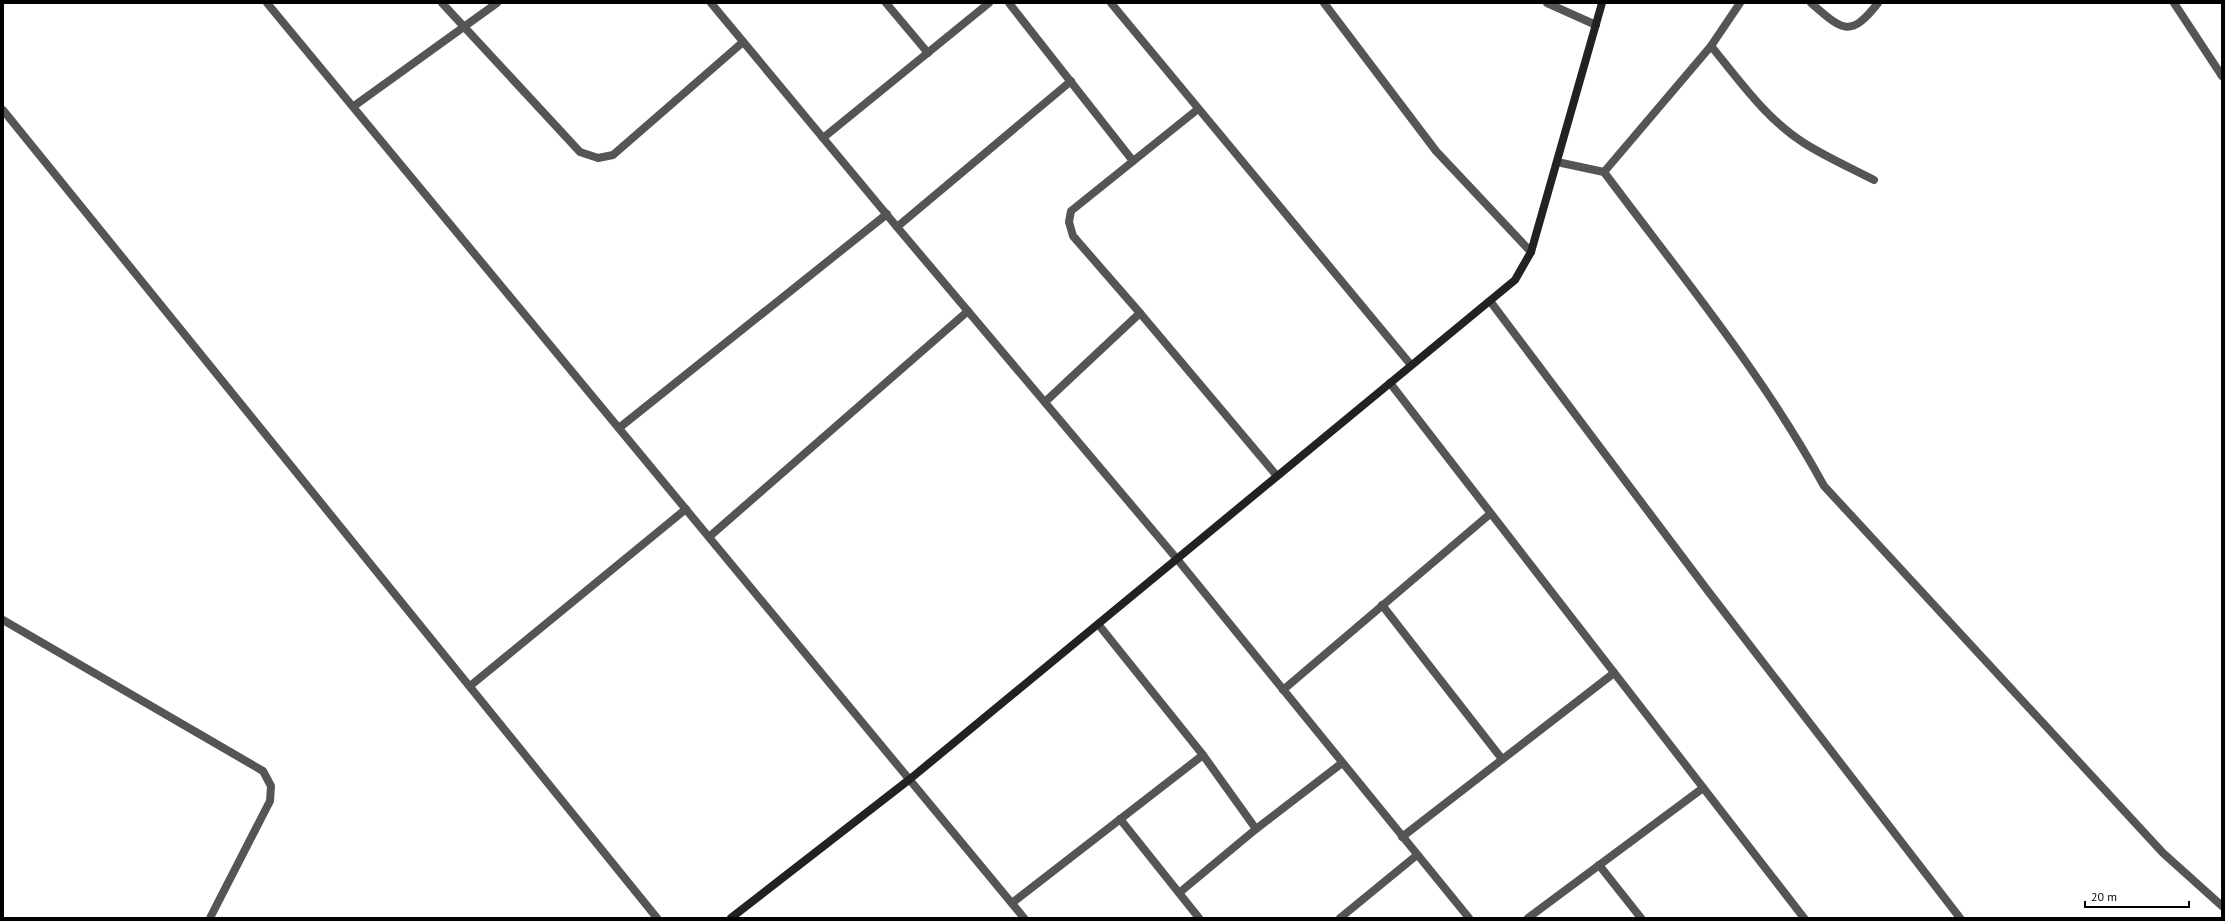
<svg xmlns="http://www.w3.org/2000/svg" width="2225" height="921" viewBox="0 0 2225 921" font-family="'PT Sans',sans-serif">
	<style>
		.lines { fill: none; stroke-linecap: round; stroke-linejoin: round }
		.street { stroke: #555; stroke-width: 8 }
		.secondary { stroke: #222; stroke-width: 8 }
	</style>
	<rect width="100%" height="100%" fill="#fff"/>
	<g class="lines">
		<g class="street">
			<polyline points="267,3 1024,918"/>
			<polyline points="442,3 580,152 598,158 613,155 743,42"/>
			<polyline points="711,3 897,227 1177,559 1469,918"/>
			<polyline points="886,3 928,53"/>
			<polyline points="1009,3 1133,161"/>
			<polyline points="1111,3 1411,365"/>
			<polyline points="1324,3 1436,151 1531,252"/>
			<polyline points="1547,3 1596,25"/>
			<path d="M1811,3C1842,30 1850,39 1878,3"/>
			<polyline points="2174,3 2222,76"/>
			<path d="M1711,46C1739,80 1766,119 1804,143C1826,157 1851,168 1874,180"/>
			<polyline points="354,106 497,3"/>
			<polyline points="3,110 657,918"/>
			<polyline points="823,138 989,3"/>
			<polyline points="1557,162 1604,172 1711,46 1740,3"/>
			<path d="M1604,172C1680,274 1763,374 1824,486L2163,853L2222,906"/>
			<polyline points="897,227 1071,81"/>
			<polyline points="1490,301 1708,591 1960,918"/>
			<polyline points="1140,313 1277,476"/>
			<polyline points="1390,383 1804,918"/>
			<polyline points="1045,402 1140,313 1073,236 1069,222 1071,211 1198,109"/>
			<polyline points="619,428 887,214"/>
			<polyline points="709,537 968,311"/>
			<polyline points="1382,605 1502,759"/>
			<polyline points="3,620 263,771 271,786 270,801 210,918"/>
			<polyline points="1098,624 1203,755 1256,829 1179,893"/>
			<polyline points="470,686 686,509"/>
			<polyline points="1283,690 1490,514"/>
			<polyline points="1120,819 1199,918"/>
			<polyline points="1256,829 1342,763"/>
			<polyline points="1402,837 1614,673"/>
			<polyline points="1599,865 1641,918"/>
			<polyline points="1012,903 1203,755"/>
			<polyline points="1340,918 1417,855"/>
			<polyline points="1528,918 1703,788"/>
		</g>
		<polyline class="secondary" points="731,918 910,779 1515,280 1531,252 1602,3"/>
	</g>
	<rect width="2225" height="921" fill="none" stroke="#000000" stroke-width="8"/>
	<path d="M2085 901v6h104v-6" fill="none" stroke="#000000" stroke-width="2"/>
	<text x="2091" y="901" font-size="12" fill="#000000" stroke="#ffffff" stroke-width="3" paint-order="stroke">20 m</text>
</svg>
